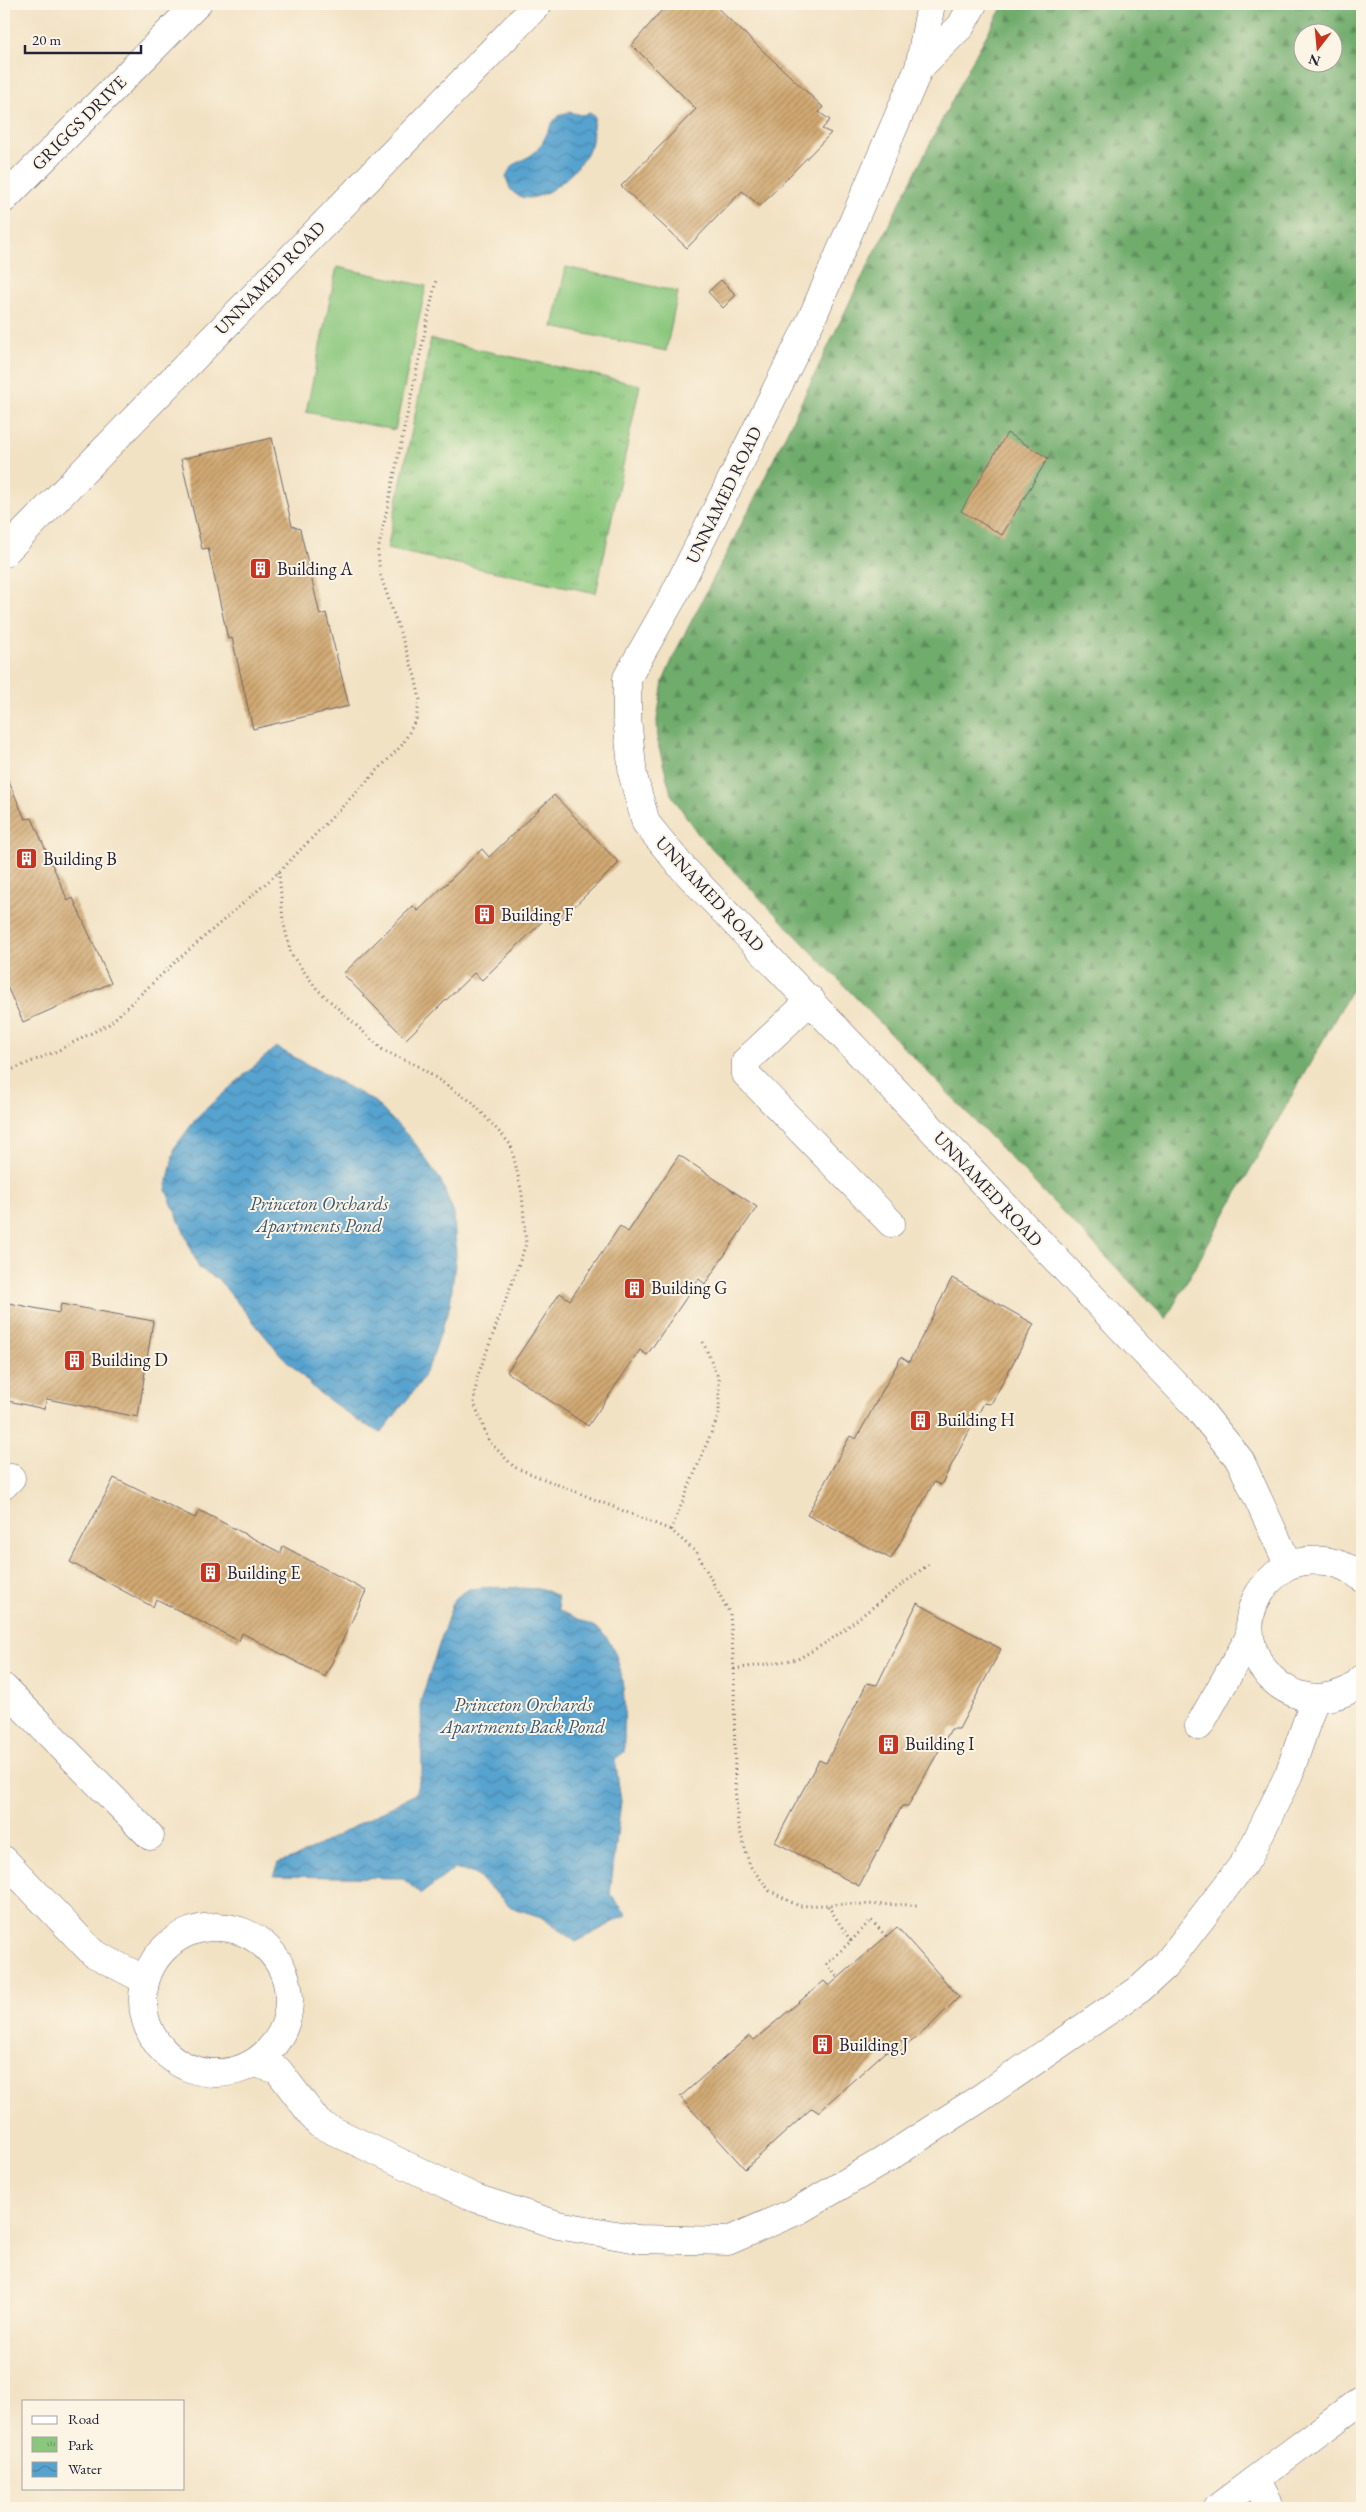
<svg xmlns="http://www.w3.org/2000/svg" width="1366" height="2512" viewBox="0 0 1366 2512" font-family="'EB Garamond',serif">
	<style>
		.grass { fill: #8ac77d; stroke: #56745c }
		.forest { fill: url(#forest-firs); stroke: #486754; fill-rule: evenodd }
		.park { fill: url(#park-tufts); stroke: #56745c }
		.water { fill: url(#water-waves); stroke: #3c6285 }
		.building { fill: url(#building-hatch) }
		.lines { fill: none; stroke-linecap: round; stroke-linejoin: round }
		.minor-casing { stroke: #6b656b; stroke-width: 29 }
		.path { stroke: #6b656b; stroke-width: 3; stroke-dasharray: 1 4; stroke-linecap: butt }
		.minor { stroke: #fff; stroke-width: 28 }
		.labels { text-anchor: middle; stroke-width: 4; stroke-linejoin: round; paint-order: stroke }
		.street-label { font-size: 18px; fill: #22223b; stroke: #fcf5e5 }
		.poi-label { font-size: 18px; fill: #22223b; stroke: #fcf5e5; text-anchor: start }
		.water-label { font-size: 19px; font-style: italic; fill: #375676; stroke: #fcf5e5 }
	</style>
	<defs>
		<pattern id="forest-firs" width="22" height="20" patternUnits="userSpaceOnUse" patternTransform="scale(1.25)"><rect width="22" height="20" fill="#6fac6c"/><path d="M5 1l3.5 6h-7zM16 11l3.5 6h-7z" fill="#5b8c5a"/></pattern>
		<pattern id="park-tufts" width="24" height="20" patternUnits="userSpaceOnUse" patternTransform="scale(1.25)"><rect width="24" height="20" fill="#8ac77d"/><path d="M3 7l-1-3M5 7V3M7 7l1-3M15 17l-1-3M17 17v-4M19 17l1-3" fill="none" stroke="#70a168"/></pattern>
		<pattern id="water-waves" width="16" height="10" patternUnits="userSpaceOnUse" patternTransform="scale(1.25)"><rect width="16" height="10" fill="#57a3cf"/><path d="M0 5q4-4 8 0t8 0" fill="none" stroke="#4884a9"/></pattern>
		<pattern id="building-hatch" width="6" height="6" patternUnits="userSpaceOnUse" patternTransform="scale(1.25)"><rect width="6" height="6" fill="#d1a972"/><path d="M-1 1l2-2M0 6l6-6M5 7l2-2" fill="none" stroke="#a9895f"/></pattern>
	</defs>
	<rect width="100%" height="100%" fill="#fcf5e5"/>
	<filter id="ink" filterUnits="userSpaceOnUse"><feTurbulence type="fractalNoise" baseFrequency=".02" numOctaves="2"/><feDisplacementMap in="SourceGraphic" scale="10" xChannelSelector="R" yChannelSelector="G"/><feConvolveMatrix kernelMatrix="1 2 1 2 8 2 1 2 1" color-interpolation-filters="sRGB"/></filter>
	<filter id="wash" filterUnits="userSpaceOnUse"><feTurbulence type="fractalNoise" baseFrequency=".0096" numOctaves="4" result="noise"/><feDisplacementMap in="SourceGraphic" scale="20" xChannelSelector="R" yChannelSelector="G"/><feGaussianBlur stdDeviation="1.12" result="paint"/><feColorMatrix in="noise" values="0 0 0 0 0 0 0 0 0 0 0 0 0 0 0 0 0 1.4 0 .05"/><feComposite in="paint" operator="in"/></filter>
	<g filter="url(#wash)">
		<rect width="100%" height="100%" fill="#f2e2c4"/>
		<g class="grass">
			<polygon points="337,267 426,286 395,430 306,412"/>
			<polygon points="566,267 678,292 666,351 553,327"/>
		</g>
		<path class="forest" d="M1004,4H1362V971L1166,1319L698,834L671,794L658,744L657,720L663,681L677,649L754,500L853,295L971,63ZM1304,32H1334V62H1304Z"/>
		<polygon class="park" points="431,339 640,385 596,593 387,549"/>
		<g class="water">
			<path d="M569,112L581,115L590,113L595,117C591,128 595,139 589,150C579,170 535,215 512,191C509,188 508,182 506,177C513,158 525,163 537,150C550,136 548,116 569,112Z"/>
			<polygon points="276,1047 375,1102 414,1142 441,1181 454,1214 456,1255 450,1305 431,1361 419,1384 381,1433 358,1421 317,1391 280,1354 218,1279 199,1268 166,1190 175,1147 199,1115"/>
			<path d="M494,1587L542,1589L557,1596L559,1610C570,1616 598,1626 604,1634C629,1666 624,1714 624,1752L615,1759L621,1801L610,1894L627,1915L576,1942L541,1917L511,1907L475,1874L454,1869L421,1894L402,1878L273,1876L278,1863L297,1857L415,1794L422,1771L421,1700L454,1599L469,1589Z"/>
		</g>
		<g id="blocks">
			<g class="building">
				<polygon points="667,4 713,4 823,107 819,112 830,120 822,129 831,133 760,206 742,191 687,248 621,186 696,109 632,45"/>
				<polygon points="721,280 736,295 723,308 708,292"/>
				<polygon points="1007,433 1048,458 1002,535 961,511"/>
				<polygon points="272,438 292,526 300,529 320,615 326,613 349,706 253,729 232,638 228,639 208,548 202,549 181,459"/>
				<polygon points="4,770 25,819 32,818 68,901 73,898 111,983 23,1022 4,980"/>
				<polygon points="554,795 619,863 554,926 546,918 482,980 474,973 406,1039 343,974 413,906 418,911 482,849 489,857"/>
				<polygon points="679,1155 757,1207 705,1284 699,1279 647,1355 640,1350 588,1426 507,1372 560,1293 570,1300 620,1226 628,1232"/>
				<polygon points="952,1278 1034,1324 991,1404 984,1403 941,1485 934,1482 891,1559 807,1515 850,1436 856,1439 901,1357 909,1362"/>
				<polygon points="4,1302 59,1313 61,1304 153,1321 138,1417 47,1399 44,1409 4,1400"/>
				<polygon points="114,1478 195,1518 199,1510 281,1553 283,1546 366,1591 325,1677 242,1633 239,1641 156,1599 153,1607 70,1562"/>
				<polygon points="917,1603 1001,1649 959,1729 951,1729 908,1806 902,1806 859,1886 775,1842 819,1760 826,1763 867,1683 877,1685"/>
				<polygon points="897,1927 959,1997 930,2026 893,2057 886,2051 818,2112 812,2108 745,2169 680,2097 749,2036 754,2040 824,1981 829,1986"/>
			</g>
		</g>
	</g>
	<g filter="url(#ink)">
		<use href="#blocks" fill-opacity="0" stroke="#6b656b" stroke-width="1"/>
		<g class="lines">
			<defs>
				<g id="minor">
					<polyline points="931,4 919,68 812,318 674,595 627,678 627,718 633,776 646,823 680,865 1196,1406 1240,1460 1288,1564"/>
					<polyline points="919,68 961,26 973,4"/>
					<polyline points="4,199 197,4"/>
					<polyline points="4,553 538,4"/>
					<polyline points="811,1000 746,1061 746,1074 891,1223"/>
					<polyline points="4,1485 11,1478"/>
					<path d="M1362,1578C1346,1564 1327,1559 1306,1561C1286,1564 1282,1568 1268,1582C1217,1637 1280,1722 1347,1691C1353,1689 1358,1683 1362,1679"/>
					<polyline points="4,1688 150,1836"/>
					<polyline points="1199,1726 1249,1638"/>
					<polyline points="4,1860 93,1953 145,1980"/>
					<circle cx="216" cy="2000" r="73"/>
					<polyline points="255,2063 278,2070 319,2124 475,2198 558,2225 638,2239 728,2241 799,2210 883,2161 979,2099 1140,1989 1164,1967 1248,1858 1289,1774 1315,1698"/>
					<polyline points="1255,2480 1270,2508"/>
					<polyline points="1217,2508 1362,2400"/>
				</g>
			</defs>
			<use href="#minor" class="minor-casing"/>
			<g class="path">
				<polyline points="279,872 283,920 291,954 317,989 384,1051 418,1066 472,1102 511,1145 522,1193 526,1244 477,1378 474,1403 489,1441 514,1467 671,1530"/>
				<polyline points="4,1073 57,1051 109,1024 174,963 279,872 403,744 416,719 420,700 415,676 380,574 378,551 436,280"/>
				<polyline points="703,1342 719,1379 719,1414 671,1530 697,1553 730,1614 734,1669 735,1786 738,1824 750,1866 770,1891 799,1906 848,1904 918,1905"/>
				<polyline points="734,1669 798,1659 829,1641 930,1563"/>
				<polyline points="828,1906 851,1941 827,1964 838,1978"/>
				<polyline points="851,1941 871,1920 886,1936"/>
			</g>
			<use href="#minor" class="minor"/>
		</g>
	</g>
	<defs>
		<symbol id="building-square" viewBox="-11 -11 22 22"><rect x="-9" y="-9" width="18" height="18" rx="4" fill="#c8321e" stroke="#fcf5e5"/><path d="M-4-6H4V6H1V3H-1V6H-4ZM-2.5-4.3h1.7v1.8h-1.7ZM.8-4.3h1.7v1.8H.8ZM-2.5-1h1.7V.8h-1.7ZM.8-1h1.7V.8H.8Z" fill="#fff"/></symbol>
	</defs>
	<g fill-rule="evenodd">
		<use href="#building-square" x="248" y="556" width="25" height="25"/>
		<use href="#building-square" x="14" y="846" width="25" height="25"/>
		<use href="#building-square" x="472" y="902" width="25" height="25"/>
		<use href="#building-square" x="622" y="1276" width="25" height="25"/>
		<use href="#building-square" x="62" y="1348" width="25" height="25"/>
		<use href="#building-square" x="908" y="1408" width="25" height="25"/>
		<use href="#building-square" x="198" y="1560" width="25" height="25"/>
		<use href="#building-square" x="876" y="1732" width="25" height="25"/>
		<use href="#building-square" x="810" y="2032" width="25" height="25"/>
	</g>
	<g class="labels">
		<g class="street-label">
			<text transform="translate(79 123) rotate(-45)" y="6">GRIGGS DRIVE</text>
			<text transform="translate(270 278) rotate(-46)" y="6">UNNAMED ROAD</text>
			<text transform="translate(724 495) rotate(-64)" y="6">UNNAMED ROAD</text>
			<text transform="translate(710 894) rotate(47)" y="6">UNNAMED ROAD</text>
			<text transform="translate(988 1189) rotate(47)" y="6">UNNAMED ROAD</text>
		</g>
		<g class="poi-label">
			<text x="277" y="575">Building A</text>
			<text x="43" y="865">Building B</text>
			<text x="501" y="921">Building F</text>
			<text x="651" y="1294">Building G</text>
			<text x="91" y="1366">Building D</text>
			<text x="937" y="1426">Building H</text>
			<text x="227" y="1579">Building E</text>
			<text x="905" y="1750">Building I</text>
			<text x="839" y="2051">Building J</text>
		</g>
		<g class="water-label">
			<text x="319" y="1210">Princeton Orchards<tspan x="319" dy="22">Apartments Pond</tspan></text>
			<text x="523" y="1711">Princeton Orchards<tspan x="523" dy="22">Apartments Back Pond</tspan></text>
		</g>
	</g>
	<rect width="1366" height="2512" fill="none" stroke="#fcf5e5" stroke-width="20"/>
	<rect x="22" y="2400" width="162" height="90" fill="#fcf5e5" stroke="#a5a1a1"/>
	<rect x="32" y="2416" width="25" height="8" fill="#ffffff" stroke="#a5a1a1"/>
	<text x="68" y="2424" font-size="15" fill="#22223b">Road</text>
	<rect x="32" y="2437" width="25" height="15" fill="url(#park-tufts)" stroke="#a5a1a1"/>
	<text x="68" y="2450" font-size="15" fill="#22223b">Park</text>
	<rect x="32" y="2462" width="25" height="15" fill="url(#water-waves)" stroke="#a5a1a1"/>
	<text x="68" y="2474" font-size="15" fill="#22223b">Water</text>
	<g transform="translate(1318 48) rotate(196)"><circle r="24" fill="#fcf5e5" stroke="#a5a1a1"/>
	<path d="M0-4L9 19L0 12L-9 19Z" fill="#c8321e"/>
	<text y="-8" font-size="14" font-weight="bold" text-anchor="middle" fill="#22223b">N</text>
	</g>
	<path d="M25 45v8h116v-8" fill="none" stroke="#22223b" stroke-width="2.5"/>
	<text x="32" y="45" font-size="15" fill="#22223b" stroke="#fcf5e5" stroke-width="4" paint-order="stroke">20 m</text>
</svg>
